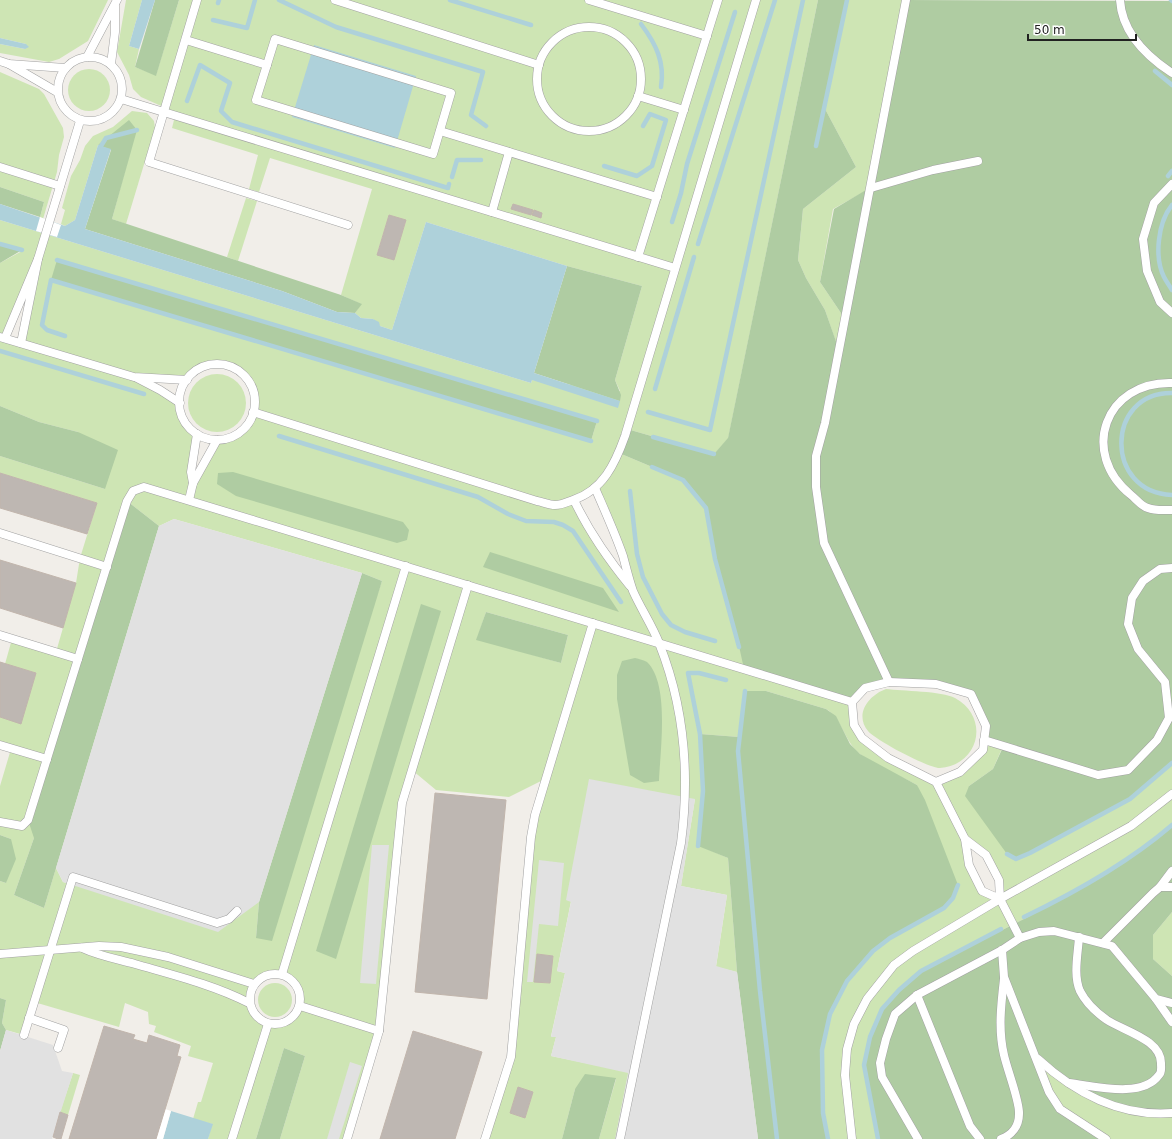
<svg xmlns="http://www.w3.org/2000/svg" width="1172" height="1139" viewBox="0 0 1172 1139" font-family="'DejaVu Sans',sans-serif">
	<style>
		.grass { fill: #cee5b4; fill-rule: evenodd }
		.forest { fill: #afcca2 }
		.parking { fill: #e1e1e1 }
		.water { fill: #aed1da }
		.pier { fill: #fff }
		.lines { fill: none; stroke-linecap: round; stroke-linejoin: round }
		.stream { stroke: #aed1da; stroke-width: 4.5 }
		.building { fill: #beb7b2; stroke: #c1b5ac }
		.service-casing { stroke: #a2a2a2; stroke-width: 9 }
		.service { stroke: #fff; stroke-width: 8 }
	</style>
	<rect width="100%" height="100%" fill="#f1eee9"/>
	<g class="grass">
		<polygon points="0,0 108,0 88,41 59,59 49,62 0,53 0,44 25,49 26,44 0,38"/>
		<path d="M126,0H142L129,46L139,49L135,67L156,75L179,0H818L728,439L714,454L627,429L619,453L683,480L706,508L715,559L734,623L745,669L852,702L854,725L888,758L936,782L960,772L983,750L984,740L1003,746L993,769L969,786L1130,799L1172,763V825C1100,887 1005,927 921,971L899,990L882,1010L867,1088L878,1139H828C815,1070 818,1000 874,951C895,933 921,921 944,908L917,785C899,775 877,767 860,754C845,743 842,718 826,709L766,691L739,737L700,734L703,791L698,845L728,858L737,972L716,967L727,895L681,886L695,799L567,900L571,901L557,971L565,973L551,1036L556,1037L551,1056L634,1073L620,1139H599L616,1079L575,1089L562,1139H485L511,1057L531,837L545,779L509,797L436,790L412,770L402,804L379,1031L347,1139H280L305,1056L284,1048L256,1139H208L212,1124L193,1119L198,1102H201L213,1063L188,1056L191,1046L154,1032L156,1026L149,1024L148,1012L125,1003L119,1027L34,1002L24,1035L6,1030L2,1023L6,1000L0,998V881L6,883L11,839L0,835V786L11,749L0,745V717L21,723L36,673L5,664L12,639L56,652L76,583L80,558L97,503L0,473V456L105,489L78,432L39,422L0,406V263L22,251L0,244V220L531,383L532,380L620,391L615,380L642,286L567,266L426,222L392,330L380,326L373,319L361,318L355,313L361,304L341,295L372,189L270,158L259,192L249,189L258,155L172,128L174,120L181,118L177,113L141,97L133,89L129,75L117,52ZM513,204L532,210L531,215L512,209ZM389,215L406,221L393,260L377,254ZM37,262L21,343L5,338ZM52,280L597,421L591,441ZM215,364C268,370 269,431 217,440L193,483L197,434C187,425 181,417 180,403L135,377L187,380C194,370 204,367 215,364ZM596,488L632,589L575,500ZM127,501L159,526L174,519L362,573L382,581L256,938L259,902L241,896L71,884L63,882L56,868L44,908L14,895L34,838ZM486,612L568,635L561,663L477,639ZM966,839C990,858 998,868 1000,899L982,891L969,865ZM537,954L553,956L549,983L534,981ZM271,974C329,978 287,1052 256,1016C241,999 253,980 271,974ZM518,1087L533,1092L525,1118L510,1113Z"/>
		<polygon points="847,0 906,0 871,188 833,209 820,282 845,319 839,351 825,310 806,278 798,260 803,209 856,167 824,107"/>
		<circle cx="89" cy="90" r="21"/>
		<polygon points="0,72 39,89 44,94 63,128 64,137 59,155 57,172 43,219 40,217 44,202 0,187"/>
		<polygon points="132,111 147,113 154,121 155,128 126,224 112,219 136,130 98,145 75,220 65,226 61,224 65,210 62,208 71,176 80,160 85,146 93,136 113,127"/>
		<polygon points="246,198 257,201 238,261 227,257"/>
		<circle cx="217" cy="403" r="29"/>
		<path d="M886,689C902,691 942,691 955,698C990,717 980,765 940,768C930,769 875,740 868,731C854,714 869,695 886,689Z"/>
		<polygon points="1172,912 1172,976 1153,959 1153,935"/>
		<circle cx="275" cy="1000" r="17"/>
		<polygon points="1036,1058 1172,1113 1172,1139 1106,1139 1060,1109"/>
		<polygon points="73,1073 80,1075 68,1115 60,1112"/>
	</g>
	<g class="forest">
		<polygon points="155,0 179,0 156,76 135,67"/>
		<polygon points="818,0 847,0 824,107 856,167 803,209 798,260 806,278 825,310 839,350 845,319 820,282 834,209 871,187 906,0 1172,1 1172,763 1130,799 1030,853 1016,859 1007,854 965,796 969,786 993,769 1003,747 984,740 986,726 971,694 936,684 889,682 865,688 852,702 744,669 734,623 715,559 706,508 683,480 619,453 627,429 714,454 728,438"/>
		<polygon points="129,120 137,130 112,219 341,295 362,304 355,313 337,312 282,291 85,229 111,150 98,145"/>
		<polygon points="0,187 44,202 40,217 0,204"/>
		<polygon points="0,244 22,250 0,263"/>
		<polygon points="57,260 597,421 591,441 51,280"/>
		<polygon points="567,266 642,286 615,380 621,395 620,401 534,373"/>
		<polygon points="0,406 39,422 78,432 118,450 105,489 0,456"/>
		<polygon points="233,472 403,522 409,530 407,540 397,543 236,496 217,484 218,473"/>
		<polygon points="127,501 159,526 44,908 14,895 34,838 28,820"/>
		<polygon points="490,552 603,588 619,612 483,567"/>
		<polygon points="362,573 382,581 272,941 256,938 259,902"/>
		<polygon points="421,604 441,611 336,959 316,951"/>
		<polygon points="486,612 568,635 561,663 476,640"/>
		<path d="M635,658C639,659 644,660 647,662C670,684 660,751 659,781L644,783L630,775L617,699V675L622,661Z"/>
		<polygon points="745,691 766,691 826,709 836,716 850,744 860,754 917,785 925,800 958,885 953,898 944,908 890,938 873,951 847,981 830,1014 822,1051 823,1113 828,1139 758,1139 737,972 728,858 698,846 703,791 700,734 739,737"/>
		<path d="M1172,825V912L1153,935V959L1172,976V1113L1153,1114L1096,1099L1037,1059L1060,1109L1106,1139H878L864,1065L870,1037L882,1009L899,990L921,971C1005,927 1100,887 1172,825Z"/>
		<polygon points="0,835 11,839 16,859 6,883 0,881"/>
		<polygon points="0,998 6,1000 2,1023 6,1030 0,1051"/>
		<polygon points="284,1048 305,1056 280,1139 256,1139"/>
		<polygon points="585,1074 616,1078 599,1139 562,1139 575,1089"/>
	</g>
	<g class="parking">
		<polygon points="174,519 362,573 259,902 218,932 63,882 56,868 159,526"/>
		<polygon points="589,779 695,799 681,886 727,895 716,966 737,972 758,1139 615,1139 628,1073 551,1056 556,1037 551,1037 565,973 557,971 571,902 566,900"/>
		<polygon points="372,845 389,845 376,984 360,983"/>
		<polygon points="539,860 564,863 558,926 539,924 533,982 527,982"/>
		<polygon points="6,1030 53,1045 62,1071 73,1073 52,1139 0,1139 0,1051"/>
		<polygon points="350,1062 362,1066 339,1139 327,1139"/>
	</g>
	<g class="water">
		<polygon points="142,0 155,0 139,49 129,46"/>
		<polygon points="0,38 26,44 29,47 25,49 0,44"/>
		<polygon points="314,45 416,76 395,148 292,117"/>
		<polygon points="98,145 111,149 85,229 282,291 337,312 355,313 361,318 373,319 379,322 380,326 392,330 426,222 567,266 534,373 620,401 618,408 532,380 531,383 0,220 0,204 65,226 75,220"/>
		<polygon points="171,1111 213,1124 208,1139 163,1139"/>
	</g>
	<g class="pier">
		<polygon points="40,217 61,225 57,237 36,231"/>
		<polygon points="165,1109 171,1111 163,1139 156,1139"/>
	</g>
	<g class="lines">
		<g class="stream">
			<polyline points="279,0 336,27 483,72 471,115 486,126"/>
			<polyline points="450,0 531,25"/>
			<polyline points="1171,0 1172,1"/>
			<polyline points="218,3 219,0"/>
			<polyline points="213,20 247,28 255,0"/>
			<path d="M641,24C656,44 665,62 661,87"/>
			<polyline points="1155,71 1172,85"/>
			<polyline points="187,101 200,65 230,83 221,111 232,122 448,188 449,184"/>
			<polyline points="101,146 106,138 137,130"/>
			<polyline points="816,146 847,0"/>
			<polyline points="604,166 637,176 652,166 666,120 650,114 643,126"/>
			<polyline points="1168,176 1172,171"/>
			<polyline points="452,177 457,160 481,160"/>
			<path d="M1172,205C1158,222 1154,257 1164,277C1166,281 1169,285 1172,290"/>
			<polyline points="672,222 681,193 687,164 735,12"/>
			<polyline points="0,244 22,250"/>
			<polyline points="698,244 775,0"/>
			<polyline points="57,260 597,421"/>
			<polyline points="65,336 47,330 42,325 51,280 591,441"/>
			<polyline points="0,351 144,394"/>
			<polyline points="655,389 694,257"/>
			<path d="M1172,393C1105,392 1104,493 1172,495"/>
			<polyline points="648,412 710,430 803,0"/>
			<polyline points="279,436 478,497 508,514 526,521 554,522 563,525 573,531 621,602"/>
			<polyline points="653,437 714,454"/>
			<polyline points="652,467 683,480 706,508 715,559 739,647"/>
			<polyline points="630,491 637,554 643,577 662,614 671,625 685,632 715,641"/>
			<polyline points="745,691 738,751 760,991 777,1139"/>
			<polyline points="698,846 703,791 700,734 688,673 699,673 726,680"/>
			<polyline points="1007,854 1016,859 1030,853 1130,799 1172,763"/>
			<path d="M1024,917C1076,892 1128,863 1172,825"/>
			<polyline points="828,1139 823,1113 822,1050 830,1014 847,981 873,951 890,938 944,908 953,898 958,885"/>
			<polyline points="878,1139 864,1065 870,1037 882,1009 899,990 921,971 1001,929"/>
		</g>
	</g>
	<g class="building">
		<polygon points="513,204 533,210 531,215 511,209"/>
		<polygon points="534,210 542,213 541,218 532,215"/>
		<polygon points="389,215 406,220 394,260 377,255"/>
		<polygon points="0,473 97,503 87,534 0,508"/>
		<polygon points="0,560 76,583 63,628 0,608"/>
		<polygon points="0,662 36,673 21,724 0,717"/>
		<polygon points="435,793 506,800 487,999 415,992"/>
		<polygon points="537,954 553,956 550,983 534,982"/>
		<polygon points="104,1026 135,1035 133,1039 147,1043 149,1035 180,1045 177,1056 181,1057 156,1139 69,1139"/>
		<polygon points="413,1031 482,1052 455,1139 380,1139"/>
		<polygon points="518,1087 533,1092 525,1118 510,1113"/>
		<polygon points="60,1112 68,1115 61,1139 58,1139 53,1137"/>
	</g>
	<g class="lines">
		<defs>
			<g id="service">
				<polyline points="197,0 149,162 348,225"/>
				<polyline points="335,0 539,65"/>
				<polyline points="589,0 707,36"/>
				<path d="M1120,0C1122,33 1146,56 1172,73"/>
				<circle cx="589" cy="79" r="52"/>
				<polygon points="275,39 451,93 433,154 256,100"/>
				<polyline points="186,40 267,65"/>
				<circle cx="90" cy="89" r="32"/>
				<polyline points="87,57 117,0"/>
				<polyline points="0,61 9,64 65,68"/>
				<polyline points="9,64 57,92"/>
				<polyline points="111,64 115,32 115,6"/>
				<polyline points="638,96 684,110"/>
				<polyline points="121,99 675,268"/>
				<polyline points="440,131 657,197"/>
				<polyline points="0,167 60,186"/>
				<polyline points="1172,184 1154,203 1143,239 1147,271 1160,302 1172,313"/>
				<polyline points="871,188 933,170 978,161"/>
				<polyline points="492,212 509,152"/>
				<polyline points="638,257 718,0"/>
				<polyline points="38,259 80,121"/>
				<polyline points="0,337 134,377 187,380"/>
				<polyline points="5,338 38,259 21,343"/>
				<circle cx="217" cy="402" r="38"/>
				<polyline points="137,378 160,390 180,403"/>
				<path d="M1172,383C1105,381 1079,453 1131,495C1136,499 1142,507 1148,508C1155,511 1164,510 1172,510"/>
				<path d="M253,412L537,501C543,502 549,505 555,505C561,505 568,502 573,500C603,490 615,464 625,436L756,0"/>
				<polyline points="193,483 191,472 197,434"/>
				<path d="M595,488C605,511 615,533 623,556C626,567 629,580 633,591C641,609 652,625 659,643C685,708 690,774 681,843L620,1139"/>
				<polyline points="189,500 193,483 217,440"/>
				<path d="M574,500C589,532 608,559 630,586"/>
				<polyline points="0,533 107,567"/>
				<polyline points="0,635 78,659"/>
				<polyline points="889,682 824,543 816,487 816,456 825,423 906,0"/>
				<polyline points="984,740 1098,775 1128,770 1157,740 1169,718 1165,682 1138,649 1128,624 1132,598 1143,581 1160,569 1172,568"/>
				<polyline points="0,745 47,759"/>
				<polyline points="936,782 960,772 983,750 986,726 971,694 936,684 889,682 865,688 852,702 854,725 862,738 888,758 936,782 965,839"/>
				<polyline points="0,822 22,826 28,820 127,501 133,491 144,487 852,702"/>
				<polyline points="1160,887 1172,871"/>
				<polyline points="1000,899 982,891 969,865 965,839 986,855 999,880 1000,899 1020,938"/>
				<polyline points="1103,943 1153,893 1160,887 1172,887"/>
				<path d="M82,948C99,956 117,959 135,964C173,975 214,985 249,1003"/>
				<polyline points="1002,950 1004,977 1049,1092 1060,1109 1106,1139"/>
				<polyline points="0,954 99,946 121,947 168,957 254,984"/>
				<circle cx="275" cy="999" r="25"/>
				<polyline points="282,974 406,566"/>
				<polyline points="917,995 970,1126 980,1139"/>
				<polyline points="1156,999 1172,1022"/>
				<polyline points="300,1006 379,1031"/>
				<polyline points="29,1018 64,1030 58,1048"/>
				<polyline points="24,1035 73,877 217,923 229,919 237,911"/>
				<path d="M1038,1059C1075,1093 1121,1117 1172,1113"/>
				<path d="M1069,1083C1095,1086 1142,1099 1159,1075C1162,1072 1161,1068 1161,1064C1162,1040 1124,1031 1107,1020C1097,1013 1086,1003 1080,991C1073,975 1078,954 1079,937"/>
				<polyline points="232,1139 268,1024"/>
				<polyline points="347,1139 379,1031 402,803 468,585"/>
				<polyline points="485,1139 511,1057 531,837 535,815 593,623"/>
				<polyline points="852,1139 845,1075 847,1049 854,1024 867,999 894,965 913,951 1000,899 1131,826 1172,794"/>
				<polyline points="918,1139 882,1077 880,1063 886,1039 895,1014 917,995 1002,950 1020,938 1039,932 1054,931 1112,946 1156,999 1172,1003"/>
				<path d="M1001,1139C1012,1135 1019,1126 1019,1114C1020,1102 1007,1069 1004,1055C998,1030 1001,1005 1004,979"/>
			</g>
		</defs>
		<use href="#service" class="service-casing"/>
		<use href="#service" class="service"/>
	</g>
	<path d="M1028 34v6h108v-6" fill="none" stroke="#212121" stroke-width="2"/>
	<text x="1034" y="34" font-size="12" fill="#212121" stroke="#ffffff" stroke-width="3" paint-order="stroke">50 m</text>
</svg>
